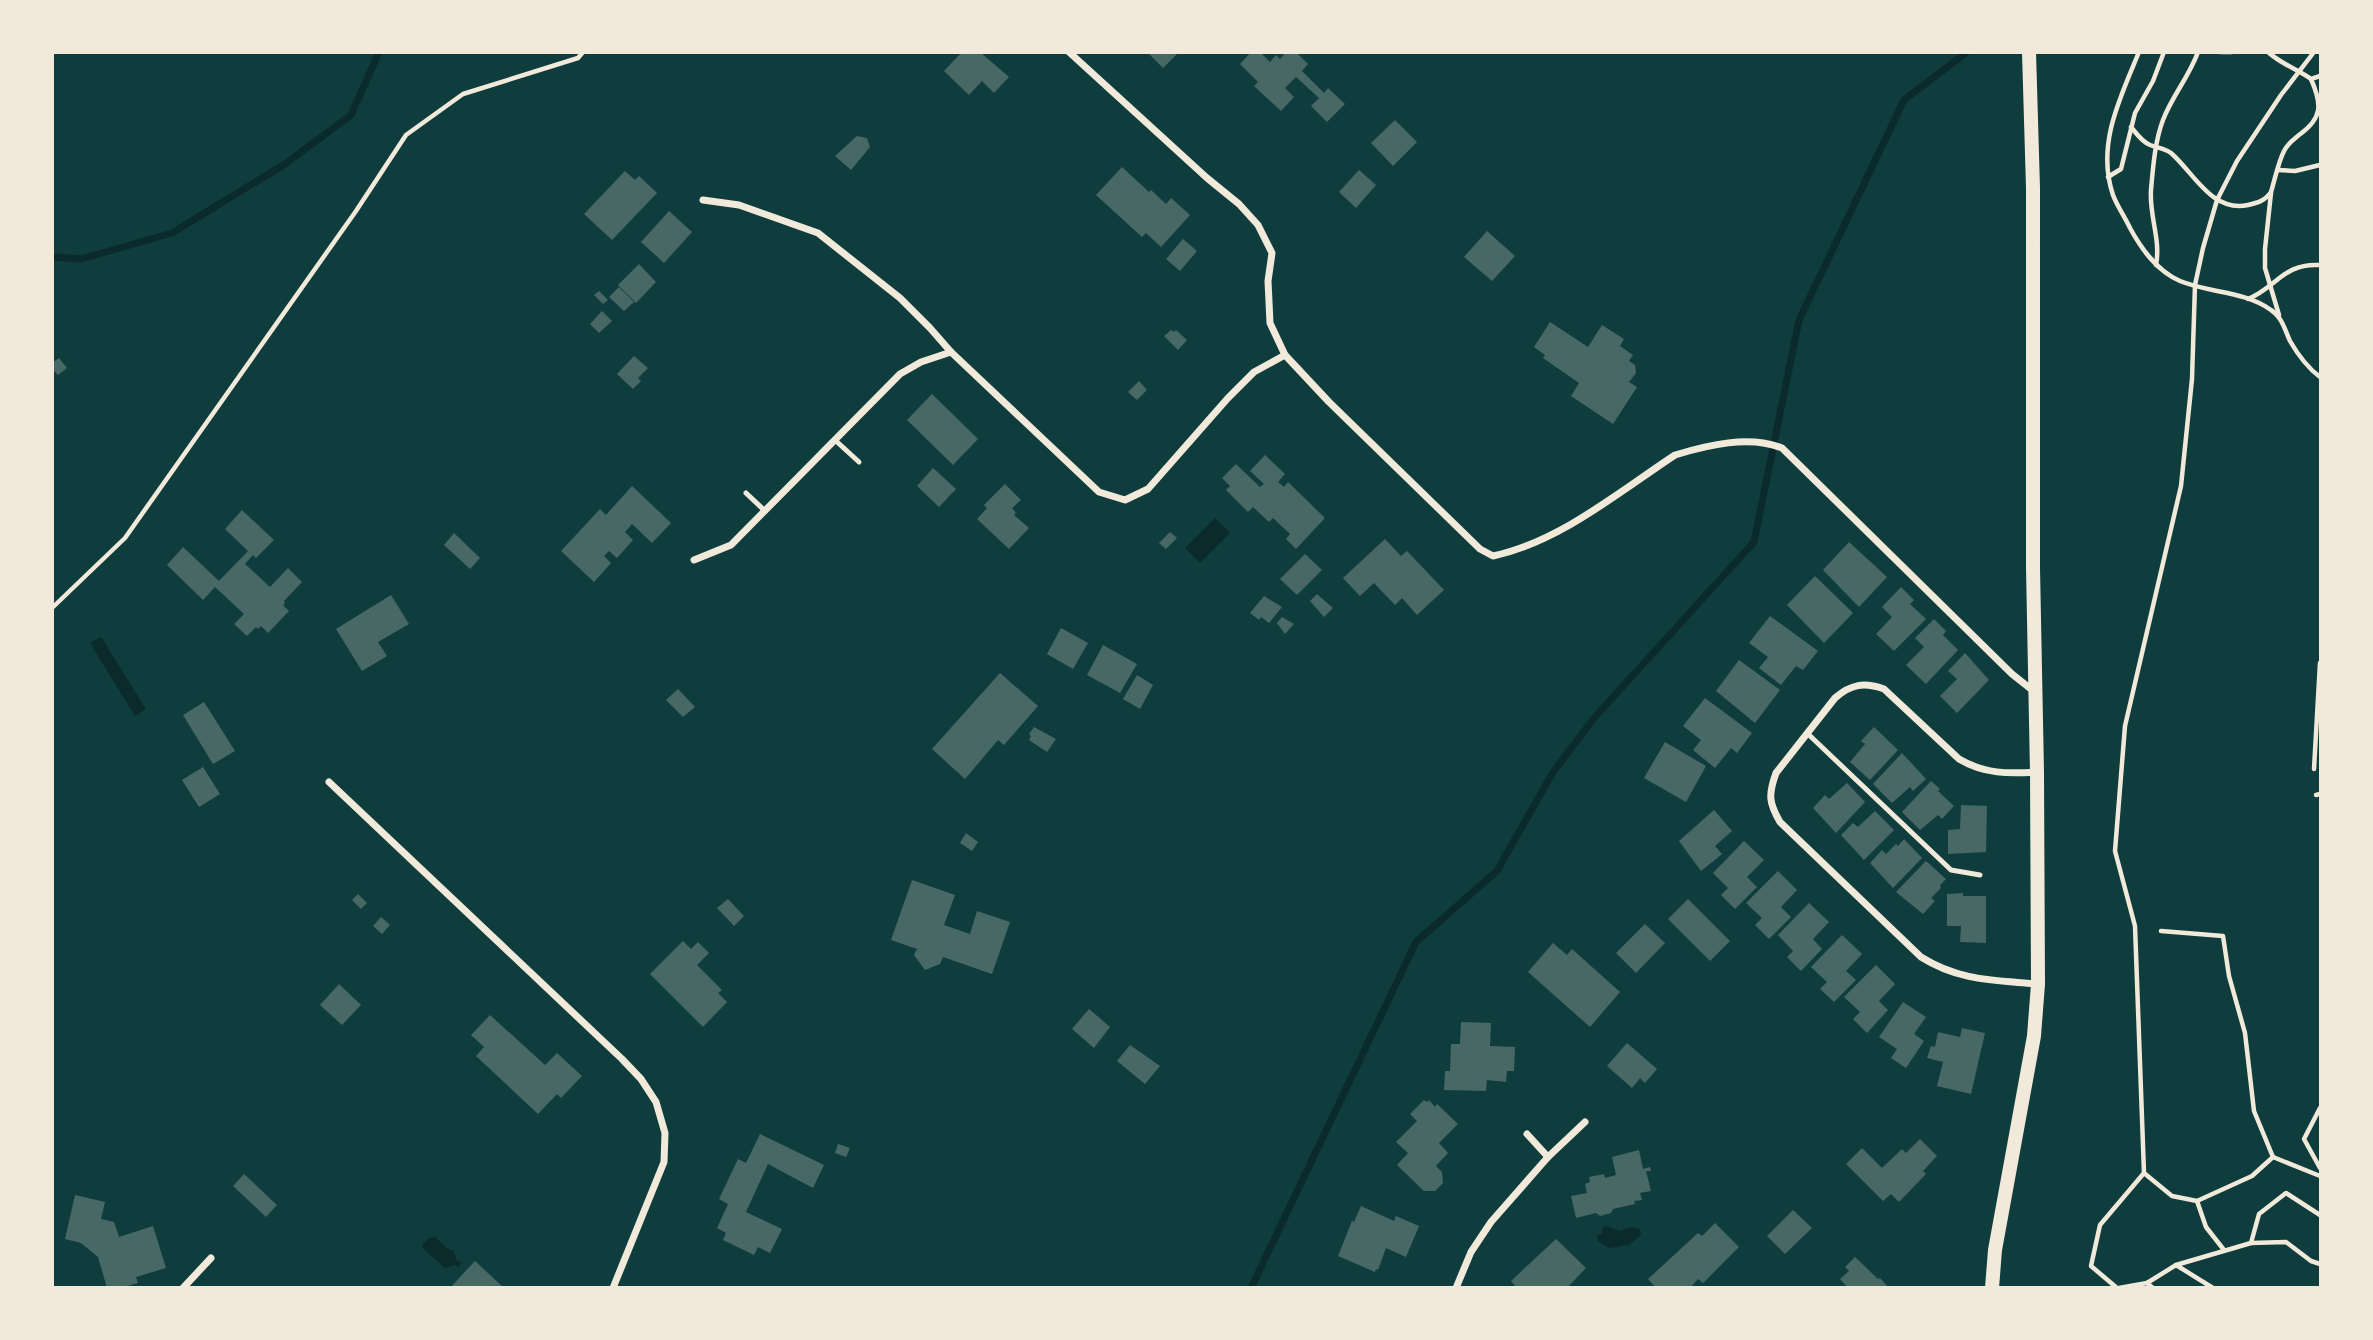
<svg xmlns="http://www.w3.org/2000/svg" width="2373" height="1340" viewBox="0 0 2373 1340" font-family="'DejaVu Sans',sans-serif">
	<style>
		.water { fill: #0a2a2b }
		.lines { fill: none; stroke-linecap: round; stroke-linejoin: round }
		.stream { stroke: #0a2a2b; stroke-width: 7 }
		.building { fill: #486865 }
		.path { stroke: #f1e9da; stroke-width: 4.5 }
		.service { stroke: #f1e9da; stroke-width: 5 }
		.minor { stroke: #f1e9da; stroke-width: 7 }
		.secondary { stroke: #f1e9da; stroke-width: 14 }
	</style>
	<rect width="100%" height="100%" fill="#0f3d3e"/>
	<g class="water">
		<polygon points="1215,518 1230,533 1200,563 1185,548"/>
		<polygon points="101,637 146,709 135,716 90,643"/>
		<path d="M1607,1226L1619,1231C1627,1229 1632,1225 1640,1230L1641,1235L1629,1245L1609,1248L1598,1241L1597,1235L1602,1234V1228Z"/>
		<polygon points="436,1237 446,1248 454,1251 456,1260 461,1262 459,1267 455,1265 445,1268 422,1247 422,1245 429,1238"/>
	</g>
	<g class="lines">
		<g class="stream">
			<polyline points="52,257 81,259 172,233 285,164 351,115 379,52"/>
			<polyline points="1251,1288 1416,942 1497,871 1553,772 1595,717 1754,542 1799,320 1904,100 1967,52"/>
		</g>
	</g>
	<g class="building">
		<polygon points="962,52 980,52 1009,77 994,93 982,81 969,95 944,71"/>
		<polygon points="1150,52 1179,52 1163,68 1149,54"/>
		<polygon points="1251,52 1260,52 1270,62 1276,55 1280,59 1286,52 1296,52 1308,64 1302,71 1324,93 1328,88 1345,104 1327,122 1311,106 1319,98 1296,77 1285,88 1294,97 1281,111 1254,86 1258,82 1240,64"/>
		<polygon points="1395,120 1417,142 1393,166 1371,143"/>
		<polygon points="857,136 867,138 870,147 851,170 835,156"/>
		<polygon points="1122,167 1149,192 1151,190 1166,204 1171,198 1190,215 1161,247 1146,233 1142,237 1096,195"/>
		<polygon points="1359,170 1376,185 1356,208 1339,192"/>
		<polygon points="625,171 635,180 639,176 657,193 612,240 584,214"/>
		<polygon points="669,211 692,232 664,263 641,242"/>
		<polygon points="1487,231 1515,256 1492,281 1464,257"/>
		<polygon points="1183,239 1197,251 1180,271 1166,259"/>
		<polygon points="639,264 656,282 636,303 618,285"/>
		<polygon points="619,287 634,302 624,311 609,297"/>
		<polygon points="599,291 608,300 603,304 594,295"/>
		<polygon points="602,311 612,321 599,333 590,324"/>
		<polygon points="1550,322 1588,347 1602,325 1624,339 1620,346 1633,355 1629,361 1635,365 1636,373 1629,382 1637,387 1613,424 1571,396 1579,383 1543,358 1545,355 1534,347"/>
		<polygon points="1171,330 1174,332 1176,330 1187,340 1178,350 1164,336"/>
		<polygon points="634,356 648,368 638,378 641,381 633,389 617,374"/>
		<polygon points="59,358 67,368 58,375 52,369 52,363"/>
		<polygon points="1139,381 1147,390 1137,400 1128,392"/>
		<polygon points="932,394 978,439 953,465 907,420"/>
		<polygon points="1265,455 1285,474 1278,482 1284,487 1288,482 1325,518 1296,549 1286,539 1290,534 1273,518 1269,522 1253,507 1248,512 1226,490 1230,486 1222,478 1236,464 1260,487 1264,484 1250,471"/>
		<polygon points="933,468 956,489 939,507 917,486"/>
		<polygon points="1005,484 1021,500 1012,508 1016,513 1014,515 1029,528 1009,549 977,519 987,508 984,505"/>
		<polygon points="632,486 671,523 652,543 632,524 625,532 633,540 617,558 609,551 604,556 611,563 594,582 561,551 600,509 606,515"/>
		<polygon points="242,510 274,540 256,558 253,555 245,564 270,587 288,568 302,582 284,601 285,603 283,605 289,611 268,633 261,626 258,629 256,627 247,636 234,624 244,614 215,587 203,600 167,565 183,547 219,581 248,551 225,529"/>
		<polygon points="1170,532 1177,538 1166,549 1159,543"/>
		<polygon points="454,533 480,558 470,569 444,545"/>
		<polygon points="1385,539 1401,556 1407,551 1444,590 1417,615 1402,598 1395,605 1374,583 1360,596 1343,578"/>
		<polygon points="1849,542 1887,577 1859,607 1823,570"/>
		<polygon points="1305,554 1322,570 1297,595 1280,579"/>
		<polygon points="1815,576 1853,613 1824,643 1787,605"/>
		<polygon points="1901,587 1914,600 1910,604 1926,619 1894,651 1876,634 1892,617 1882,607"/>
		<polygon points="1317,594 1333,608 1324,617 1310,601"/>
		<polygon points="391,595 409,624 378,642 387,656 362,671 336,629"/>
		<polygon points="1264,596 1282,607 1269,623 1261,617 1259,620 1250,613"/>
		<polygon points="1770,616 1818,651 1803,670 1796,666 1781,685 1759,668 1768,657 1749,643"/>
		<polygon points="1282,617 1294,624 1285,634 1277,623"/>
		<polygon points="1934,619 1946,631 1943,635 1958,650 1926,684 1906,665 1924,647 1915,638"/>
		<polygon points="1061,628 1088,643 1073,669 1047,654"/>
		<polygon points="1103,645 1137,664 1120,693 1087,675"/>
		<polygon points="1965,653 1989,680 1957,713 1940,696 1957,679 1948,671"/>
		<polygon points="1739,660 1780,690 1755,723 1716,691"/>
		<polygon points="1000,673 1038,706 1004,745 998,740 965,779 932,749"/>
		<polygon points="1137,675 1153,685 1140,709 1123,699"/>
		<polygon points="678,689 695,707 683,717 666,700"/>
		<polygon points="1705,698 1752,733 1737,753 1731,748 1715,768 1693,750 1701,740 1683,726"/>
		<polygon points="204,702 235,751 213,764 183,715"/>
		<polygon points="1034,727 1056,739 1047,752 1029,740 1031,736 1029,734"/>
		<polygon points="1874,727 1898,750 1870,780 1850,762 1865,744 1861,741"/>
		<polygon points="1665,742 1706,766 1686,802 1644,778"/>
		<polygon points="1902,753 1926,779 1913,791 1910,787 1892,803 1873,784"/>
		<polygon points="203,767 220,794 199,807 182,780"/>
		<polygon points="1931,781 1940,789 1938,791 1954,806 1942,819 1938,815 1920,830 1902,812"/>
		<polygon points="1847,783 1865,802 1836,833 1813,808 1825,795 1829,799"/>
		<polygon points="1961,805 1987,806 1986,852 1948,854 1948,830 1960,829"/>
		<polygon points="1714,810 1732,831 1715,846 1722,854 1701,871 1679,841"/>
		<polygon points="1875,811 1894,830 1864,860 1841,835 1853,823 1858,827"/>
		<polygon points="966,833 978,842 972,851 960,843"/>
		<polygon points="1904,839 1922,858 1893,888 1870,863 1882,850 1886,854 1896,844 1898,846"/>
		<polygon points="1744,841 1764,860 1747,877 1757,887 1735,909 1721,895 1728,888 1713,873"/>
		<polygon points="1926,861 1946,879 1940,885 1941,888 1931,898 1935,901 1923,914 1896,892"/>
		<polygon points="1778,871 1797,890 1781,907 1791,917 1769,939 1755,925 1762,918 1746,903"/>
		<polygon points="912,880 955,895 944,925 970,934 977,911 1010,922 992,974 943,957 940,964 925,970 914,955 917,949 891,940"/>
		<polygon points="1963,893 1963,896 1986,896 1986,943 1960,942 1961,926 1947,926 1947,894"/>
		<polygon points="358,894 367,903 361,909 352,900"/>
		<polygon points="728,899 744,916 734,926 717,908"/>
		<polygon points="1688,899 1730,941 1710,961 1668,919"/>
		<polygon points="1809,903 1829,922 1813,939 1822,949 1801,971 1787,957 1793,951 1778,935"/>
		<polygon points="381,917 390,925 382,934 373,926"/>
		<polygon points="1645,924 1665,943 1636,973 1616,953"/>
		<polygon points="1842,935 1862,954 1846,971 1856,980 1834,1002 1820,989 1827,982 1811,967"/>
		<polygon points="683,941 691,949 698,942 709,953 697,965 722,990 718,993 727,1002 703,1027 650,974"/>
		<polygon points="1553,943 1567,955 1572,949 1620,992 1590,1027 1528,972"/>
		<polygon points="1876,965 1895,984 1879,1001 1888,1010 1867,1033 1853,1019 1860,1012 1844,997"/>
		<polygon points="339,984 361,1005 342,1025 320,1005"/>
		<polygon points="1903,1002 1926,1017 1914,1034 1924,1041 1906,1068 1891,1058 1897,1049 1879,1037"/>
		<polygon points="1089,1009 1110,1027 1094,1048 1072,1029"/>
		<polygon points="490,1015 545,1065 557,1053 582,1076 561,1098 557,1094 538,1114 476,1056 484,1047 471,1035"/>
		<polygon points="1461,1022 1491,1023 1490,1046 1515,1047 1514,1071 1507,1071 1506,1082 1487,1080 1486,1091 1444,1090 1445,1071 1450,1071 1451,1044 1460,1044"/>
		<polygon points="1962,1028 1985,1033 1971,1094 1937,1086 1943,1062 1927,1058 1931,1046 1935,1047 1938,1032 1960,1037"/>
		<polygon points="1627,1043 1657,1069 1645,1083 1640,1078 1632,1088 1607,1066"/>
		<polygon points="1130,1045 1160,1066 1145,1084 1117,1061"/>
		<polygon points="1424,1100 1427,1102 1429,1100 1435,1107 1437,1104 1458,1124 1439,1143 1448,1153 1436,1166 1442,1172 1443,1183 1435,1191 1424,1191 1397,1165 1408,1153 1396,1142 1417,1121 1410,1114"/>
		<polygon points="760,1134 824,1165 813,1188 768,1164 746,1212 782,1229 770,1253 758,1247 754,1255 723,1240 726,1233 717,1228 728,1204 719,1199 738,1159 746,1163"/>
		<polygon points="1920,1139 1937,1156 1923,1171 1926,1174 1899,1202 1891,1194 1883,1201 1846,1164 1862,1148 1882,1168 1902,1149 1906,1153"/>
		<polygon points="838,1144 850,1148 846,1157 835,1153"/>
		<polygon points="1639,1150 1643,1169 1650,1167 1651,1171 1646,1171 1651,1191 1640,1193 1642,1200 1634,1201 1635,1204 1613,1209 1611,1213 1600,1216 1596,1213 1576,1218 1571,1196 1587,1193 1585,1184 1590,1182 1589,1177 1604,1174 1605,1178 1616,1175 1612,1157"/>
		<polygon points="244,1174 277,1205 266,1217 233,1186"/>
		<polygon points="75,1195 105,1202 101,1219 114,1222 119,1237 153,1226 166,1268 136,1277 138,1283 121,1288 107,1288 98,1257 81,1243 65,1239"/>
		<polygon points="1361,1206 1394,1221 1396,1216 1419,1226 1406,1257 1386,1248 1378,1270 1376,1269 1375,1272 1338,1256 1352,1221 1354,1222"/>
		<polygon points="1793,1210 1812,1228 1785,1254 1767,1236"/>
		<polygon points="1715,1223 1739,1247 1703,1283 1698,1279 1690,1288 1656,1288 1648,1279 1698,1233 1702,1236"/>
		<polygon points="1556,1239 1586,1268 1567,1288 1517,1288 1511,1281"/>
		<polygon points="1855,1257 1878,1279 1880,1278 1889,1288 1848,1288 1840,1279 1849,1271 1845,1267"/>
		<polygon points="475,1261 504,1288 450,1288"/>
	</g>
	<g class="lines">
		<g class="path">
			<path d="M2139,52C2120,98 2096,145 2113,195C2117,206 2125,217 2130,228C2142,250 2157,271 2180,281C2209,293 2245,291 2271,310C2282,317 2285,330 2290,341C2298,355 2308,368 2320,377"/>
			<polyline points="2220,52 2232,52"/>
			<path d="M2268,52C2281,64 2297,69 2311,79L2320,76"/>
			<path d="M2131,127C2136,133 2142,142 2150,145C2158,148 2164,148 2171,153C2194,173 2212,213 2248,205C2257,203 2265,201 2271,192C2275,179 2278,163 2284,151C2288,143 2293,140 2299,135C2323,118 2322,104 2311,79"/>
			<polyline points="2278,170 2295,171 2320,165"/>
			<polyline points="2108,177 2121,169 2135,113 2153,81 2164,52"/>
			<polyline points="2271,193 2265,249 2265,268 2279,315"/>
			<path d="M2156,265C2161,239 2149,216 2151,190C2153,167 2155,141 2163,120C2172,96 2189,77 2198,52"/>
			<path d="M2248,299C2277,287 2283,263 2320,265"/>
			<polyline points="52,608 125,538 356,211 406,135 463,94 578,58 583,52"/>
			<polyline points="2314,769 2320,663"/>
			<polyline points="2316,795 2320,794"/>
			<polyline points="2161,931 2223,936 2229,976 2245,1033 2254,1111 2273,1157 2252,1176 2197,1201"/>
			<polyline points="2320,1108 2304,1139 2320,1168"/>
			<polyline points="2273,1157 2320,1176"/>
			<polyline points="2144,1173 2172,1196 2197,1201 2206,1227 2224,1250"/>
			<polyline points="2320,1215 2286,1193 2259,1214 2251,1243 2286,1242 2311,1261 2320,1264"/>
			<polyline points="2176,1265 2251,1243"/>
			<polyline points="2147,1283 2153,1288"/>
			<polyline points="2117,1288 2091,1266 2100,1225 2144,1173 2135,926 2115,851 2125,726 2181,486 2192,379 2195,285 2203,248 2217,200 2237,161 2281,95 2314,52"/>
			<polyline points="2119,1288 2147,1283 2176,1265 2213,1288"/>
		</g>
		<g class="service">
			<polyline points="835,440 859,462"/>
			<polyline points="746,493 765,511"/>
			<polyline points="1807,733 1951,870 1980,875"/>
		</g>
		<g class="minor">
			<path d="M1069,52L1207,178L1239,204L1258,225L1272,253L1268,281L1270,323L1285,355L1329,402L1480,549L1493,556C1559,542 1619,492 1675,455C1708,445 1749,435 1782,448L2012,674L2036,693"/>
			<polyline points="703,200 739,205 818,233 900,298 930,328 951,352"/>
			<polyline points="694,560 731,545 900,374 921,362 951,352 1099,492 1125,500 1148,489 1228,398 1254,372 1285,355"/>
			<path d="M2037,772C2009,774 1984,774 1959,759L1884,689C1864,682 1851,684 1835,698L1776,773C1768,795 1769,803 1780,822L1921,957C1959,981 1994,980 2037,984"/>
			<polyline points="329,782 622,1059 641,1079 656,1102 665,1133 664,1162 613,1288"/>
			<polyline points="1527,1134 1548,1157"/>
			<polyline points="183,1288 211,1258"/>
			<polyline points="1456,1288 1471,1252 1491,1222 1548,1157 1585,1122"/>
		</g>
		<polyline class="secondary" points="1992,1288 1995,1250 2034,1036 2038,984 2037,772 2033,568 2033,188 2029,52"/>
	</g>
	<rect width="2373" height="1340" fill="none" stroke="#f1e9da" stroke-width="108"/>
</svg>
